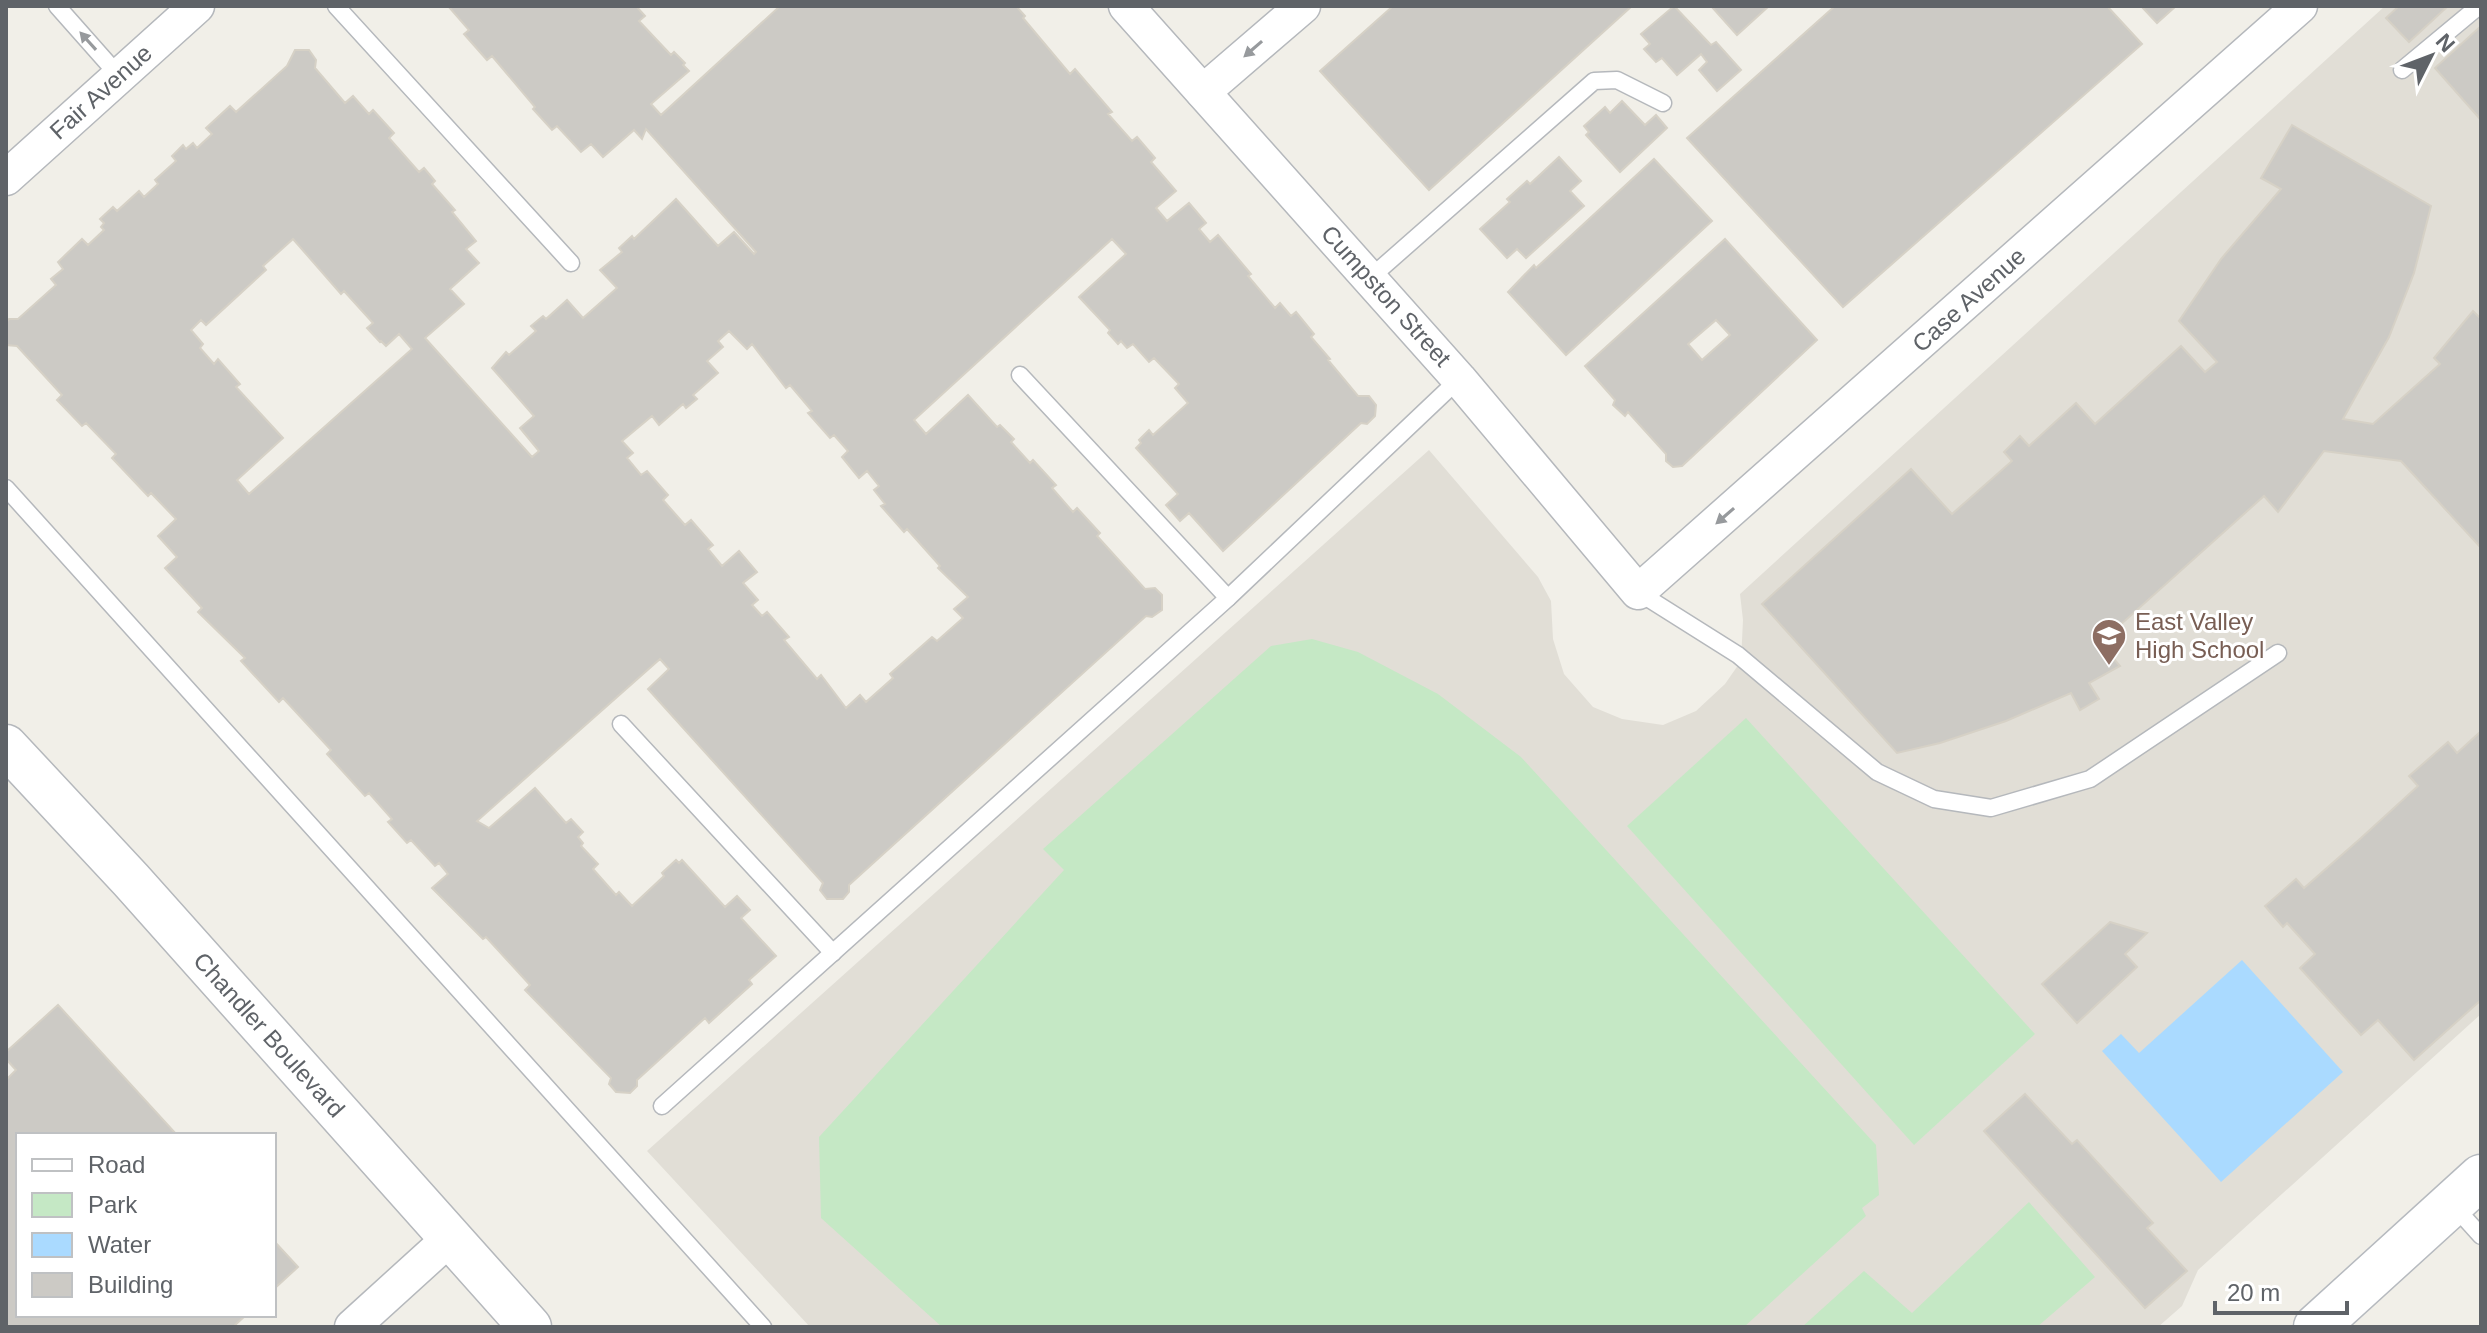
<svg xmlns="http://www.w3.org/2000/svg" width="2487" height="1333" viewBox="0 0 2487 1333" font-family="Helvetica,sans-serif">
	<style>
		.education { fill: #e1ded6 }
		.green { fill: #c5e8c5 }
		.water { fill: #aadaff }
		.building { fill: #cccac5; stroke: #d6d1c6; stroke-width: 2; fill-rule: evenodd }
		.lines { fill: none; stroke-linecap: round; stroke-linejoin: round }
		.service-casing { stroke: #b5b8bc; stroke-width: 19 }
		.minor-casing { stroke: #b5b8bc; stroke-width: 37 }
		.tertiary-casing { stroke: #b5b8bc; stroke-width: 45 }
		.secondary-casing { stroke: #b6babf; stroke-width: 47 }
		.service { stroke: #fff; stroke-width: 16 }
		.minor { stroke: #fff; stroke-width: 34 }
		.tertiary { stroke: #fff; stroke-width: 42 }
		.secondary { stroke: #fff; stroke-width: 44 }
		.oneway { fill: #979a9d }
		.labels { text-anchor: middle; stroke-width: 6; stroke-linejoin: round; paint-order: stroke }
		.street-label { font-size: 24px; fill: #5f6368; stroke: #fff }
		.education-label { font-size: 24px; fill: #785e54; stroke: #fff; text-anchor: start }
	</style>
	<rect width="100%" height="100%" fill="#f1efe8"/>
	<polygon class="education" points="2385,6 2481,6 2481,1014 2198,1270 2182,1306 2158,1327 810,1327 647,1151 1429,450 1538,577 1551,601 1553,639 1564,674 1593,707 1622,719 1663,725 1696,711 1725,684 1741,661 1743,620 1740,594"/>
	<g class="green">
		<polygon points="1312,639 1358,652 1438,694 1521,757 1876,1145 1879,1195 1862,1208 1866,1216 1744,1327 942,1327 821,1218 819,1137 1064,870 1043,849 1271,646"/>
		<polygon points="1746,718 2035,1034 1914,1145 1627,826"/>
		<polygon points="2029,1202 2095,1277 2037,1327 1802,1327 1864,1271 1912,1313"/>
	</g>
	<polygon class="water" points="2242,960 2343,1072 2221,1182 2102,1051 2121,1034 2139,1053"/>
	<g class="building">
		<path d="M448,6H636L645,16L639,21L671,55L674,52L685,63L683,65L689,71L651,104L661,115L780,6H1016L1025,16L1023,18L1070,74L1075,69L1112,112L1108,114L1132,141L1137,137L1155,158L1151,162L1176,191L1156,208L1167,221L1189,203L1206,223L1199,229L1210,242L1218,235L1251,274L1248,276L1275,308L1280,303L1291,316L1296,312L1314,334L1311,337L1330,359L1328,360L1358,396H1369L1376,405L1375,416L1367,424L1361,423L1223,551L1189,513L1180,521L1166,505L1178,494L1136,448L1141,443L1139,440L1149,430L1153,435L1188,403L1175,388L1179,384L1154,358L1149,362L1133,344L1127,348L1121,341L1118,344L1108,333L1110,330L1079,297L1126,254L1112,239L914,420L926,434L968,395L997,427L1000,425L1014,439L1011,442L1030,463L1033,460L1056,485L1052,488L1073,512L1077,508L1100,533L1097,536L1145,589L1155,588L1162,595V610L1152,617L1146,616L849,885V892L843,899H827L820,890L823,883L648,689L669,669L660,659L477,821L489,828L535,788L566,823L571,819L583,832L578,837L583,843L581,846L598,864L593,869L616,895L619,892L632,906L664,876L662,873L676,860L679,863L682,860L725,907L737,896L750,910L741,918L776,956L749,980L752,984L709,1023L705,1018L637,1080V1086L630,1093L616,1092L609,1084L611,1078L525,990L530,985L486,937L483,939L432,888L448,874L439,863L435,866L411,840L407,843L388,822L392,819L369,793L365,796L327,754L331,750L283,698L279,702L241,661L245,658L198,612L202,608L165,568L177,557L158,536L176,519L151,493L148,496L112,458L116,454L86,423L82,426L57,400L62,395L17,346L6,345V323L9,319H18L56,285L51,279L63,269L58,262L82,239L88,245L104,230L101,227L104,223L100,219L113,207L117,211L139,191L144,197L158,184L155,180L176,161L172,156L183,145L186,149L193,143L197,148L212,134L206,128L230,106L236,112L287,66L295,50H309L316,60L315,68L345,103L353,96L369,114L373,110L394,133L389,138L419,172L424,168L435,181L432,184L455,210L452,212L476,241L466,249L479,263L450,289L464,304L425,338L532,457L539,451L520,428L534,416L492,368L506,352L509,355L536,331L531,326L543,316L546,319L567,300L583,318L617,288L600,270L622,252L619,248L632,236L634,239L676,199L718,246L734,232L754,254L756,252L646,129L642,139L634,130L603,157L591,144L581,152L557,126L552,130L533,109L535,107L492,56L487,60L464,34L469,30ZM293,239L341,294L344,291L373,323L367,328L380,342L381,341L386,346L399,334L412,349L249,494L237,480L283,438L236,387L240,384L218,359L214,364L200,348L203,344L191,330L201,320L206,325L266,270L263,266ZM729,331L747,349L752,344L786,388L790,385L812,411L808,413L830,438L834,435L848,451L842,457L859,478L867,471L879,486L874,490L885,504L881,506L904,532L907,529L940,566L938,568L968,597L954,609L963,618L937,641L932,637L890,674L893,678L866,702L860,695L846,708L821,675L817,679L784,640L789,637L767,612L762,616L752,605L758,600L743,583L757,572L739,551L722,566L708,549L713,545L691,520L685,525L663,500L668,495L647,471L641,475L627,458L633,453L622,441L652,416L659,425L683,404L686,408L697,399L693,395L718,373L707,361L723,347L718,341Z"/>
		<polygon points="1393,6 1632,6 1429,190 1320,71"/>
		<polygon points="1674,6 1711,45 1716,42 1741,70 1717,91 1699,70 1707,62 1701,54 1677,75 1662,58 1656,62 1644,49 1650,44 1641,34"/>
		<polygon points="1711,6 1769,6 1737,35"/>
		<polygon points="1835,6 2107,6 2142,44 1843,307 1687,138"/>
		<polygon points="2141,6 2176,6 2157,23"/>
		<polygon points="2399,6 2448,6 2409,42 2386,18"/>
		<polygon points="2481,26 2481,120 2435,68"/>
		<polygon points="1622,101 1645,125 1656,115 1667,128 1620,172 1586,135 1589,132 1584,126 1605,107 1610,113"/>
		<polygon points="2292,125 2431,206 2414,273 2389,337 2343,419 2373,424 2440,364 2434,358 2473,311 2481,319 2481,548 2401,461 2324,451 2278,512 2264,496 2100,643 2120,666 2089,683 2099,699 2080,710 2071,693 2006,721 1940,743 1897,753 1762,604 1911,469 1952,514 2012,461 2004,452 2020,436 2029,446 2076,403 2095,424 2181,346 2205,372 2217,362 2179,321 2221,259 2281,189 2261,178"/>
		<polygon points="1559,157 1581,181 1570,191 1584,206 1526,258 1517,249 1507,258 1480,229 1510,202 1507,199 1527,181 1530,184"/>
		<polygon points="1654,159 1712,221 1566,355 1508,292 1534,265 1536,268"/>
		<path d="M1725,239L1817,340L1682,466L1673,467L1666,461V454L1628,412L1625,416L1613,405L1615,400L1585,366ZM1716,320L1730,335L1702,360L1688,344Z"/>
		<polygon points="2480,732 2481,1000 2414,1060 2378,1020 2361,1035 2300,968 2315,954 2287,923 2283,927 2265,906 2296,879 2304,888 2361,838 2418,786 2409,776 2448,742 2457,753"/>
		<polygon points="2110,922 2147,933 2125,954 2137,967 2077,1023 2042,984"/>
		<polygon points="58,1005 177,1135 18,1135 18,1315 246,1315 233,1327 6,1327 6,1080 16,1070 6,1059 6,1052"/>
		<polygon points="2025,1094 2072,1144 2077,1140 2153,1223 2147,1228 2187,1271 2145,1308 1984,1131"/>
		<polygon points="274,1241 298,1267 274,1289"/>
	</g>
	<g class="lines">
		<defs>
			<g id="service">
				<polyline points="57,6 119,76"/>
				<polyline points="336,6 571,263"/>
				<polyline points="2402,70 2479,6"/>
				<polyline points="1370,278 1594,81 1617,80 1663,103"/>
				<polyline points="1020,375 1228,598"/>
				<polyline points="6,488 763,1327"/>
				<polyline points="1638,592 1738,655 1877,772 1934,799 1991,808 2090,779 2278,653"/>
				<polyline points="621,724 833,953"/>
				<polyline points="662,1106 1228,598 1459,379"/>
				<polyline points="2453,1205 2481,1236"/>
			</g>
			<g id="minor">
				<polyline points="1126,6 1459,379 1638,592 2300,6"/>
				<polyline points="1203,92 1303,6"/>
				<polyline points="6,178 197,6"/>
				<polyline points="352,1327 450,1238"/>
			</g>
			<polyline id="tertiary" points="6,746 131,880 530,1327"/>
			<polyline id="secondary" points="2316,1327 2481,1177"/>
		</defs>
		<use href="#service" class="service-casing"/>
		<use href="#minor" class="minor-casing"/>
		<use href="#tertiary" class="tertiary-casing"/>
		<use href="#secondary" class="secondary-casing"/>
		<use href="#service" class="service"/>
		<use href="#minor" class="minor"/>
		<use href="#tertiary" class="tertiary"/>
		<use href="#secondary" class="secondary"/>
	</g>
	<defs><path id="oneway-solid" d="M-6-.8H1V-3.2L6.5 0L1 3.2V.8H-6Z" transform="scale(2)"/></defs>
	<g class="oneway">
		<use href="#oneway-solid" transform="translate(88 41) rotate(-132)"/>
		<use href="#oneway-solid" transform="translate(1253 49) rotate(139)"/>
		<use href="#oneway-solid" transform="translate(1725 516) rotate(139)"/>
	</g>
	<defs>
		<symbol id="school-pin" viewBox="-11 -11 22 30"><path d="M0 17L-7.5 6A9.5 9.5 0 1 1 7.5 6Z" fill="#8d6e63" stroke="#fff"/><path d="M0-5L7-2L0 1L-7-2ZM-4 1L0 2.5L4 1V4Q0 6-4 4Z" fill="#fff"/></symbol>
	</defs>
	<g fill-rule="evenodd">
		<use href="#school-pin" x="2089" y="616" width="40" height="54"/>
	</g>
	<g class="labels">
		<g class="street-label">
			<text transform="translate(101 92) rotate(-42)" y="8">Fair Avenue</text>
			<text transform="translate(1386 296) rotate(48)" y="8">Cumpston Street</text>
			<text transform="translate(1969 300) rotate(-42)" y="8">Case Avenue</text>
			<text transform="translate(269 1035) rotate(48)" y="8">Chandler Boulevard</text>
		</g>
		<g class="education-label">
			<text x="2135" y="630">East Valley<tspan x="2135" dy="28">High School</tspan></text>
		</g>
	</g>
	<rect width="2487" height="1333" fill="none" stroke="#5f6368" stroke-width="16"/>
	<rect x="16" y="1133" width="260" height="184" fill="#ffffff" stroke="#bfc1c3" stroke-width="2"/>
	<rect x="32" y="1159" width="40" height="12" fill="#ffffff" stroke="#bfc1c3" stroke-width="2"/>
	<text x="88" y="1173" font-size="24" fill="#5f6368">Road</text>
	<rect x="32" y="1193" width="40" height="24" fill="#c5e8c5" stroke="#bfc1c3" stroke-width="2"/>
	<text x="88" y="1213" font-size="24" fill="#5f6368">Park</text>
	<rect x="32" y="1233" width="40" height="24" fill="#aadaff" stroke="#bfc1c3" stroke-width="2"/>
	<text x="88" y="1253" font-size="24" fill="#5f6368">Water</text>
	<rect x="32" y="1273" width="40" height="24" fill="#cccac5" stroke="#bfc1c3" stroke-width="2"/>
	<text x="88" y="1293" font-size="24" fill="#5f6368">Building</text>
	<g transform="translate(2431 56) rotate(48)" stroke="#ffffff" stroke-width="6" paint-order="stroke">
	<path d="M0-6L14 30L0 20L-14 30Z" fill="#5f6368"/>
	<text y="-12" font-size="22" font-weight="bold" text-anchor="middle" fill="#5f6368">N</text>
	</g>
	<path d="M2215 1301v12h132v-12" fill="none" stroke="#5f6368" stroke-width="4"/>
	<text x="2227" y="1301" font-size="24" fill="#5f6368" stroke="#ffffff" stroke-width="6" paint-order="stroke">20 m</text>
</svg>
